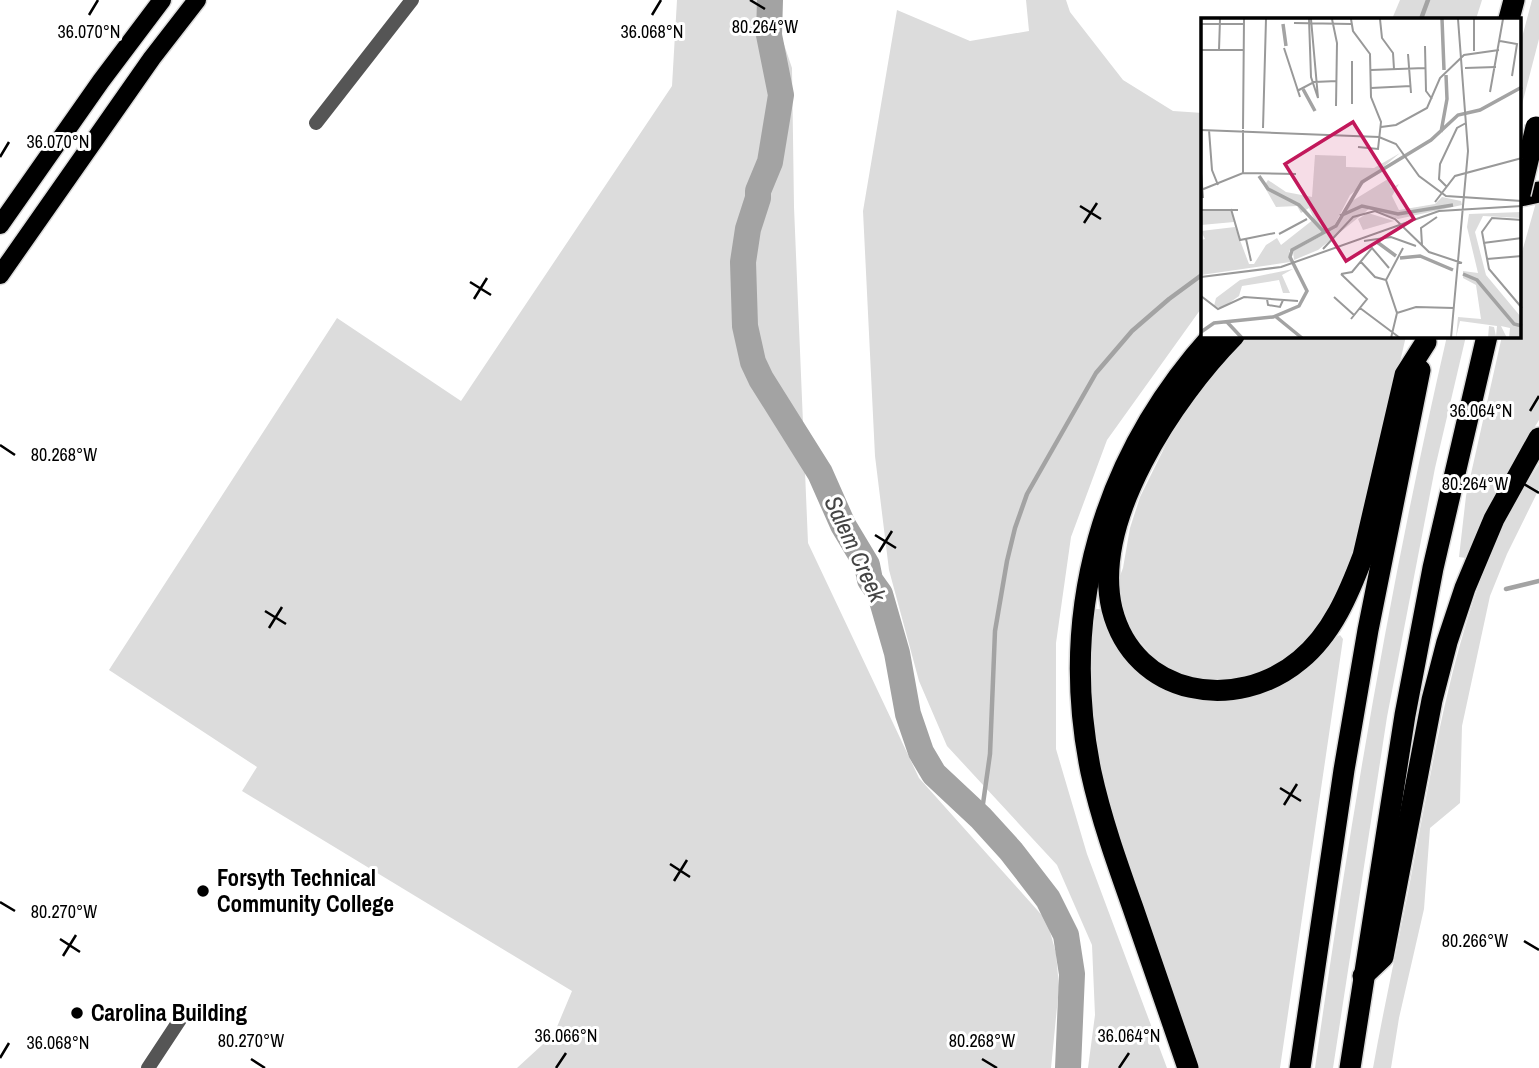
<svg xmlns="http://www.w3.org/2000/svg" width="1539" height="1068" viewBox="0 0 1539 1068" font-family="'Archivo Narrow',sans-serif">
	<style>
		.green { fill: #dcdcdc }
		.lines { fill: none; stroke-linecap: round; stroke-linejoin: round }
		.stream { stroke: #a3a3a3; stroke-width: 4.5 }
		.river { stroke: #a3a3a3; stroke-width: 26 }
		.primary-casing { stroke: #dbdbdb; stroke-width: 21 }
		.motorway-casing { stroke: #dbdbdb; stroke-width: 24 }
		.minor { stroke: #555; stroke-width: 14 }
		.primary { stroke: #000; stroke-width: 18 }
		.motorway { stroke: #000; stroke-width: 21 }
		.motorway-bridge-casing { stroke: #dbdbdb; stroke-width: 24; stroke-linecap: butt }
		.motorway-bridge { stroke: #000; stroke-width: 21 }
		.ticks { fill: none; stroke: #000; stroke-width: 2.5 }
		.poi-dot { fill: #000; stroke: #fff; stroke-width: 2.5 }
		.labels { text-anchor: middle; stroke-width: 6; stroke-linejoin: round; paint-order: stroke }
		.poi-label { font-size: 23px; font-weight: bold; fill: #000; stroke: #fff; text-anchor: start }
		.water-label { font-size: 24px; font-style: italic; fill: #444; stroke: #fff }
		.inset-river { fill: none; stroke: #a3a3a3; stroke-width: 3.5 }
		.inset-road { fill: none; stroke: #999; stroke-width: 2 }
		.view { fill: #c2185b; fill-opacity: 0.15; stroke: #c2185b; stroke-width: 3.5 }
		.inset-edge { fill: none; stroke: #000; stroke-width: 3.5 }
		.ticks-label { font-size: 18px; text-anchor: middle; fill: #000; stroke: #fff; stroke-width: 6; stroke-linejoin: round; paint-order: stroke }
	</style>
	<rect width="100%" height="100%" fill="#fff"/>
	<g class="green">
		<polygon points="677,0 769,0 792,68 794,207 808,543 919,778 1047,921 1056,953 1059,987 1051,1068 517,1068 554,1034 572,991 242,791 257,767 109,670 337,318 461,401 672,86"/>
		<polygon points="1026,0 1066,0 1070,12 1123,80 1173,111 1203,113 1203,306 1107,440 1071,537 1056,643 1056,749 1087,854 1167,1068 1088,1068 1095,1015 1092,945 1057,865 947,746 919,681 889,570 875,456 863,211 897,10 970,41 1029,31"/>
		<polygon points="1400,0 1482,0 1476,19 1392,19"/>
		<polygon points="1532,0 1539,0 1539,39 1520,112 1520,45"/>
		<polygon points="1537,199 1539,199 1539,420 1503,479 1466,558 1459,557 1466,496 1502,336 1520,336 1520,259"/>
		<polygon points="1244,336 1406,336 1358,546 1323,625 1280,666 1226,684 1176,674 1159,663 1133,634 1119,597 1118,581 1123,568 1130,528 1140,497 1185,406"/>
		<path d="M1447,336H1466L1435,468L1387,717L1333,1068H1315C1350,822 1391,578 1447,336Z"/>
		<path d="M1539,464V489L1507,554L1490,596L1462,726L1460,803L1430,828L1424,909L1399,1018L1391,1068H1373C1386,995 1403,923 1416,850C1437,741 1455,630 1502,528C1512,506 1526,485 1539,464Z"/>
		<polygon points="1096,609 1107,609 1185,693 1315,657 1336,637 1340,635 1343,639 1280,1068 1198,1068 1125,860 1104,785 1089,701 1089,663"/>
	</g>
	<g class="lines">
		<g class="stream">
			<polyline points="1421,19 1428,0"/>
			<polyline points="1506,589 1539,581"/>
			<polyline points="981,818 990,754 995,631 1007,561 1015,528 1027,494 1096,373 1132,331 1169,299 1203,274"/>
		</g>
		<polyline class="river" points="770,0 769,35 781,95 770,162 758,191 758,198 748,229 743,262 745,326 753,362 761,379 820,473 843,525 867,565 870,580 880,594 897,653 908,714 921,752 934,774 981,818 1011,851 1048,899 1066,935 1072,974 1068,1068"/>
		<defs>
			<g id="primary">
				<polyline points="0,225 101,81 162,0"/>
				<polyline points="0,275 152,58 197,0"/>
			</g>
			<g id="motorway">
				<polyline points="1509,19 1514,0"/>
				<polyline points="1520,196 1539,192"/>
				<path d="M1234,336C1174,397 1091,519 1112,609C1134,697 1237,713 1300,660C1332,634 1349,593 1363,556L1405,375L1426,342"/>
				<polyline points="1363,976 1383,957 1432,700 1447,642 1465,588 1494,519 1539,438"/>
				<path d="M1188,1068C1170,1015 1151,961 1133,908C1117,863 1101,818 1091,772C1058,611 1103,457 1212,336"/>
				<polyline points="1300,1068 1344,770 1368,630 1420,370"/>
				<polyline points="1350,1068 1405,715 1433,568 1487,336"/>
			</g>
		</defs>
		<use href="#primary" class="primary-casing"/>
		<use href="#motorway" class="motorway-casing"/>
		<g class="minor">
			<polyline points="316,123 412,0"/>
			<polyline points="148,1068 183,1015"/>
		</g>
		<use href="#primary" class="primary"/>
		<use href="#motorway" class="motorway"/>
		<defs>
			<polyline id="motorway-bridge" points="1520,194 1536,127"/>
		</defs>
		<use href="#motorway-bridge" class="motorway-bridge-casing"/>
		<use href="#motorway-bridge" class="motorway-bridge"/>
	</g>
	<path class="ticks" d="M750,0L765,9M89,15L98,0M652,15L661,0M0,157L9,142M1080,206L1101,219M1084,223L1097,203M470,282L491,295M474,299L487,278M1530,411L1539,396M0,445L15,455M1524,484L1539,493M875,535L896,548M879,552L892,531M265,611L286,624M269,628L282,607M1280,788L1301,801M1284,805L1297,784M670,864L690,877M674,881L687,860M0,902L15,911M60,939L80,952M1524,941L1539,950M63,956L76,935M0,1058L9,1043M251,1059L265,1068M982,1059L997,1068M556,1068L566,1053M1119,1068L1129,1053"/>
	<g class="poi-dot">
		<circle cx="203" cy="891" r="7"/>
		<circle cx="77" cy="1013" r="7"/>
	</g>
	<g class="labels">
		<g class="poi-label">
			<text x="217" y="886">Forsyth Technical<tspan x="217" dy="26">Community College</tspan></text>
			<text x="91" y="1021">Carolina Building</text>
		</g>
		<g class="water-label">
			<text transform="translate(855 549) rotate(65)" y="8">Salem Creek</text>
		</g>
	</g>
	<g transform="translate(1201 18)">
		<rect width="320" height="320" fill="#fff"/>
		<path d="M199,135L149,177L133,208L88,233L89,244L0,257V222L4,221L0,213L34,209L48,246H53L65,227L76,220L80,227L113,201L108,190L100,195L96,188L75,189L63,168L67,162L85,174L111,179L114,137L145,138V149L173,150ZM187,161L190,170L198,166L191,178L198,192L234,186L241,179L260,183L261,187L197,201L168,191L117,232L93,242L92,233L135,210L151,183ZM30,192L33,204L0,207L2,193ZM320,194V200L282,198L274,214L285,257L320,299V320H308L309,310L300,308L306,320H287L288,308L293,309L295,318L296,308L259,303L255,320L257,299L280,301L275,267L262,260V253L277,255L266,209L268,196ZM167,195L193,203L162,212L157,201ZM92,251L81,257L89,275H82L78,262L41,268L38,278L21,290L13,288L15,280L39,262Z" fill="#dcdcdc"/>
		<path class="inset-river" d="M241,1L243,52M82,6L85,28M102,71L114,93M240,114L246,81L245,57M58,158L67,171L98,187L124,215M139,198L161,188L197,196L252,187M176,224L195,238M199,240L219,238L252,252M262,256L276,262L313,306L321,308M74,298L101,320M26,304L41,320M0,314L13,305L72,299L98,288L106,273L89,239L91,232L135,208L161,164L230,122L257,97L279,92L321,69"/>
		<path class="inset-road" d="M108,1L110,59L117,80L110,1M131,1L136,25L135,88M150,1L152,13L169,36L170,79L180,104L177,131L157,129M179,1L181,20L192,35L193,51M273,1V33M93,5L150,6M0,6H43M299,23L316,26L311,58M224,28L225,73L231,81M83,30L99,79M0,32H43M18,32L19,1M207,36L210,75M264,50L295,49M170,52L224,50M170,70L210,68M96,73L113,64L136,63M289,74L302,1M151,86V43M180,109L195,107L226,90L239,60L263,37L298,32M62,110L65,1M42,111L43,1M0,112L178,119L195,126L218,158L245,178L321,183M8,112L11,152L17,167M0,155L2,180M42,155V112M245,168L238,161L239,146L256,110L265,105M0,172L42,155L95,156M234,184L254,158L321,140M30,191L39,222L74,215M0,192H37M321,202L291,200L281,214L288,251L321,290M78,216L106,201M45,221L50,243M163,223L190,219L215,228M282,225L321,220M221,227L220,210L236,199M202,230L185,262L196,295L215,289L253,290M122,231L152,199L174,193L194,201L228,234L261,245M286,241L321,238M160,244L174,259L185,262M140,256L151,254L171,230L188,250M140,256L166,281L150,301M0,259L80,249L238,193L321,188M0,278L17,291L43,279L97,283M133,279L153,297M66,281L67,287L79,289L82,282M159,290L199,320M190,320L196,295M250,320L267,133L257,1"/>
		<path class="view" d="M152,104L213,201L145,243L84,146Z"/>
		<rect width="320" height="320" class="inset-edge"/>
	</g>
	<g class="ticks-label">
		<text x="765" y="33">80.264°W</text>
		<text x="89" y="38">36.070°N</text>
		<text x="652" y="38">36.068°N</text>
		<text x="58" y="148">36.070°N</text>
		<text x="1481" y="417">36.064°N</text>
		<text x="64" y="461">80.268°W</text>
		<text x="1475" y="490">80.264°W</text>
		<text x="64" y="918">80.270°W</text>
		<text x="1475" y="947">80.266°W</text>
		<text x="566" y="1042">36.066°N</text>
		<text x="1129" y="1042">36.064°N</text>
		<text x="251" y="1047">80.270°W</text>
		<text x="982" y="1047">80.268°W</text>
		<text x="58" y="1049">36.068°N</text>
	</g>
</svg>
